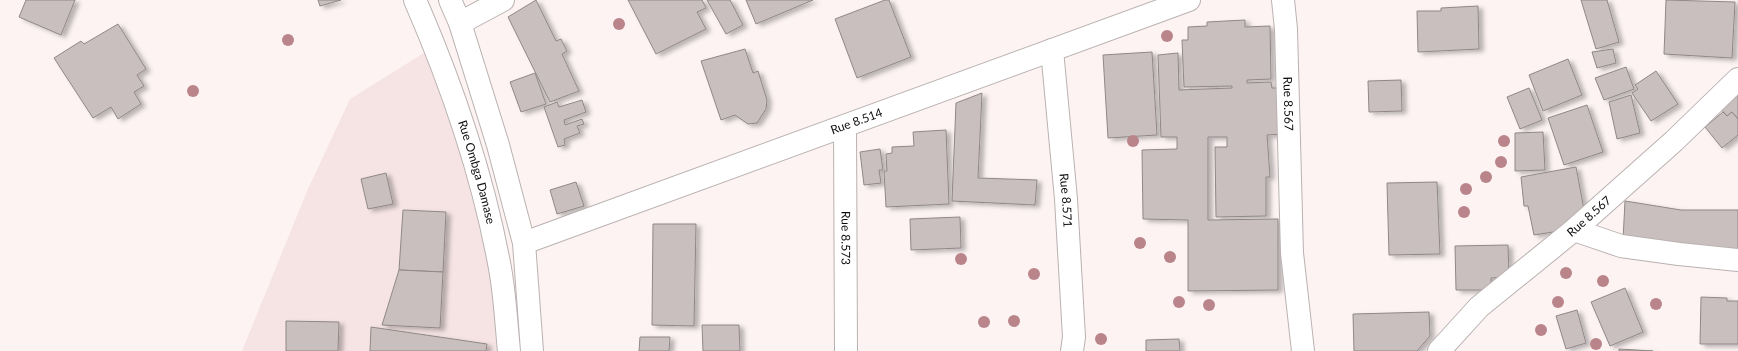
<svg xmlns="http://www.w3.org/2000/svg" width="1738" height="351" viewBox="0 0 1738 351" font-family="Lato,sans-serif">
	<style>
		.built { fill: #f6e4e4 }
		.building { fill: #c9bfbf; stroke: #908787; filter: url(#shadow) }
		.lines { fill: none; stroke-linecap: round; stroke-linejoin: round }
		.minor-casing { stroke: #bab1b1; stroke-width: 24 }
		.secondary-casing { stroke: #bab1b1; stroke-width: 24 }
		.minor { stroke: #fff; stroke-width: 22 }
		.secondary { stroke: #fff; stroke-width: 22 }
		.tree { fill: #b9858a }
		.labels { text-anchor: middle; stroke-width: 3; stroke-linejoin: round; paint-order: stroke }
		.street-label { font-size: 12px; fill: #0e0b0b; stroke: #fdf3f3 }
	</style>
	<defs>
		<filter id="shadow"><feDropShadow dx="4.5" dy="2.5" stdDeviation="2" flood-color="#0004"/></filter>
	</defs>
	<rect width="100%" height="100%" fill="#fdf3f3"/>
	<polygon class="built" points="435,46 460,115 509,351 242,351 307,191 350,99"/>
	<g class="building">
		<polygon points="26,0 75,0 61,35 19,17"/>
		<polygon points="318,0 341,0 320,6"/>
		<polygon points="536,0 556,41 561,39 567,51 562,54 579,91 550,102 508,17"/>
		<polygon points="628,0 702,0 706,8 697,12 706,29 656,54"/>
		<polygon points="707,0 730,0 743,25 726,34"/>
		<polygon points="746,0 813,0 756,24"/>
		<polygon points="885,0 889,0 911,57 857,78 835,19"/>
		<polygon points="1581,0 1607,0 1619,42 1596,49"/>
		<polygon points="1666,0 1735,2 1732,58 1664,54"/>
		<polygon points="1478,6 1479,49 1418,52 1417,11 1441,11 1441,8"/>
		<polygon points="1245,20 1245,27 1270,26 1271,79 1247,80 1247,83 1271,82 1272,88 1284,88 1283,134 1267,135 1270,177 1266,177 1266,216 1216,217 1215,147 1227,147 1227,137 1208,137 1208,220 1278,219 1278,290 1188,291 1188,220 1143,219 1142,150 1177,149 1177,137 1161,137 1158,55 1178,53 1179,90 1232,88 1232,86 1184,87 1182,40 1188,40 1188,27 1207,26 1207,22"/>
		<polygon points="118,24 146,69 137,75 144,86 134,92 141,104 118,119 111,107 93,118 54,58 81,41 84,44"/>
		<polygon points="745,49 753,73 758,71 767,100 766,109 757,123 748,124 735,115 721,120 701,61"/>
		<polygon points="1613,49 1616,63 1597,68 1592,52"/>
		<polygon points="1152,52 1157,135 1108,138 1103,55"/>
		<polygon points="1568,59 1582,95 1543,111 1529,75"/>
		<polygon points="1626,67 1634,89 1604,100 1595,78"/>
		<polygon points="1656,71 1678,104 1651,121 1632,93 1638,89 1635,85"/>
		<polygon points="535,73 546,104 521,112 510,82"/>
		<polygon points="1401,80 1402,111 1369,112 1368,81"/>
		<polygon points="1529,88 1542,120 1520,129 1507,97"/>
		<polygon points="1738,92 1738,119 1732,112 1727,116 1720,108"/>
		<polygon points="982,93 978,178 1037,180 1035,205 952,201 956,103"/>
		<polygon points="1631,95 1640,133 1617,139 1609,102"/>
		<polygon points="582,100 586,112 564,120 565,125 582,119 584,124 577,126 580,133 564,139 565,145 558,147 544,107 557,102 559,107"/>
		<polygon points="1587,105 1603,152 1564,165 1548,118"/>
		<polygon points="1723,112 1727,116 1732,112 1738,119 1738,135 1722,148 1705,127"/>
		<polygon points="946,130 949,204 886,207 884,171 887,171 886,154 892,153 892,147 914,146 913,132"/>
		<polygon points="1543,132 1545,170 1515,171 1515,133"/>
		<polygon points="880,149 883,170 879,170 881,183 864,185 860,152"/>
		<polygon points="1576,167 1585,215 1566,230 1534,235 1528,206 1524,206 1521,177"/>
		<polygon points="386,173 393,204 368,209 361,179"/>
		<polygon points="576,182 584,206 557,214 550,190"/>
		<polygon points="1437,182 1440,254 1389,255 1387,183"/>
		<polygon points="1625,201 1681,210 1738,210 1738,249 1623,240"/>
		<polygon points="403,210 446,212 443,272 399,270"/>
		<polygon points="960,217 961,248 911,250 910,219"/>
		<polygon points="653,224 696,224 694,326 652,325"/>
		<polygon points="1508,245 1509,277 1491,278 1491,290 1456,290 1455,246"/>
		<polygon points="399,270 443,272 440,328 382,325"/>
		<polygon points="1625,288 1643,332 1610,346 1591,302"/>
		<polygon points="1701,297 1727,298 1727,301 1738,301 1738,344 1700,344"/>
		<polygon points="1577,310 1586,343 1566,349 1556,316"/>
		<polygon points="1429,312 1430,336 1417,351 1354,351 1353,314"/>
		<polygon points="286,321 339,322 338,351 286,351"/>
		<polygon points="702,325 739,325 740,351 703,351"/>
		<polygon points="371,327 487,344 486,351 370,351"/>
		<polygon points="640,337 670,337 669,351 639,351"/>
		<polygon points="1179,339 1180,351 1146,351 1146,340"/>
		<polygon points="1619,349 1653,351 1619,351"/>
	</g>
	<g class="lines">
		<defs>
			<g id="minor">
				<path id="s1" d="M1283,0L1286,29L1292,253L1303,351"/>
				<polyline points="460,23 503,0"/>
				<path id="s2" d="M1052,50L1066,199L1074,337L1072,351"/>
				<path id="s3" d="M845,126L846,351"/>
				<polyline points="1574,230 1621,246 1679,254 1738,260"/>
				<path id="s4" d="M524,243L1189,0"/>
				<path id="s5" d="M1439,351L1479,307L1574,230L1674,141L1738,79"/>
			</g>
			<g id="secondary">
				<path id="s6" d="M415,0C452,85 482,172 499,263C505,292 506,322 509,351"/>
				<polyline points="450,0 460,23 498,145 524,243 532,351"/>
			</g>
		</defs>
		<use href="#minor" class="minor-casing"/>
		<use href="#secondary" class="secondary-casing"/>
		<use href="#minor" class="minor"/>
		<use href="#secondary" class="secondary"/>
	</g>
	<g class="tree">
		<circle cx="619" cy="24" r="6"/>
		<circle cx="1167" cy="36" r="6"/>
		<circle cx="288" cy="40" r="6"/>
		<circle cx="193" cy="91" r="6"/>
		<circle cx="1133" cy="141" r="6"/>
		<circle cx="1504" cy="141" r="6"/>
		<circle cx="1501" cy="162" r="6"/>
		<circle cx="1486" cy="177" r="6"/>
		<circle cx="1466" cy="189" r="6"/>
		<circle cx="1464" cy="212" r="6"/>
		<circle cx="1140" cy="243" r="6"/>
		<circle cx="1170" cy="257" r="6"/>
		<circle cx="961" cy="259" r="6"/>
		<circle cx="1566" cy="273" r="6"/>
		<circle cx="1034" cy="274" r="6"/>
		<circle cx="1603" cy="281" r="6"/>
		<circle cx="1179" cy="302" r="6"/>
		<circle cx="1558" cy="302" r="6"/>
		<circle cx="1656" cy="304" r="6"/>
		<circle cx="1209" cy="305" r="6"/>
		<circle cx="1014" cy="321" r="6"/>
		<circle cx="984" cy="322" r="6"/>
		<circle cx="1541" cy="330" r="6"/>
		<circle cx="1101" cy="339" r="6"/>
		<circle cx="1596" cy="344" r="6"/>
	</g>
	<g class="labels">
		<g class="street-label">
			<text dy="4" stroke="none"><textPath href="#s1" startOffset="104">Rue 8.567</textPath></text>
			<text dy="4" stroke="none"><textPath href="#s4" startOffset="354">Rue 8.514</textPath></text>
			<text dy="4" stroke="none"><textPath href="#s6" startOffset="183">Rue Ombga Damase</textPath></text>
			<text dy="4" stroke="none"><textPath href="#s2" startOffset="151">Rue 8.571</textPath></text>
			<text dy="4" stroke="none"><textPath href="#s5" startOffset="202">Rue 8.567</textPath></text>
			<text dy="4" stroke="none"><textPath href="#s3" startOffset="112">Rue 8.573</textPath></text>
		</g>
	</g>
</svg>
